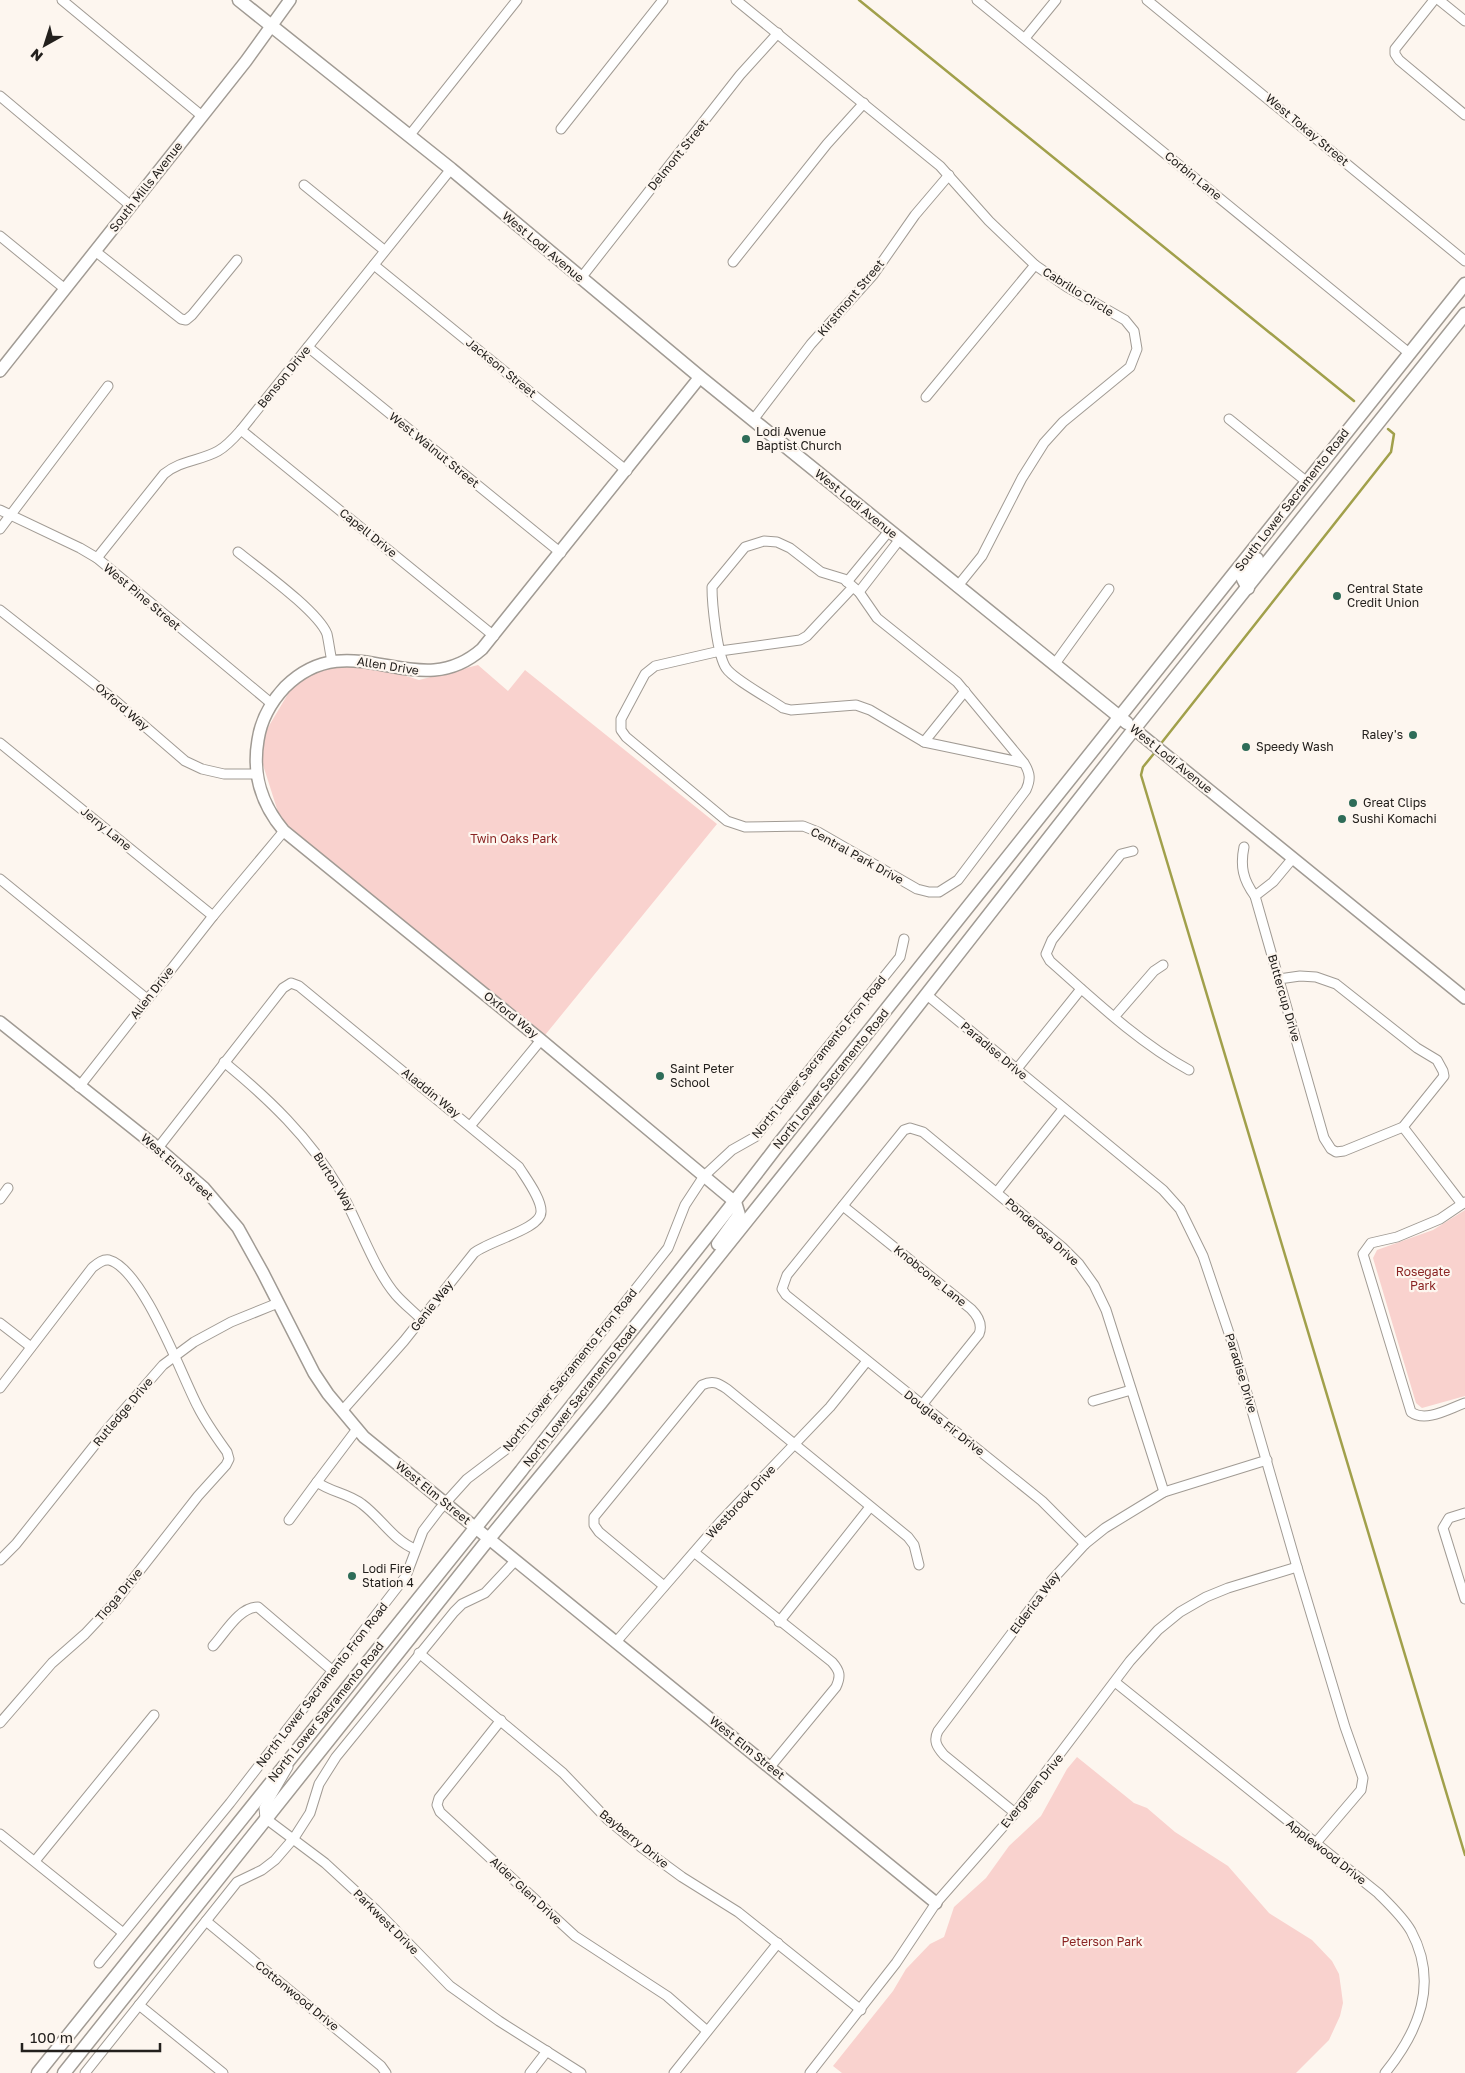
<svg xmlns="http://www.w3.org/2000/svg" width="1465" height="2073" viewBox="0 0 1465 2073" font-family="'Golos Text',sans-serif">
	<style>
		.green { fill: #f9d2ce }
		.lines { fill: none; stroke-linecap: round; stroke-linejoin: round }
		.stream { stroke: #a1a04b; stroke-width: 2.5 }
		.minor-casing { stroke: #a19b94; stroke-width: 11 }
		.tertiary-casing { stroke: #a19b94; stroke-width: 14 }
		.secondary-casing { stroke: #a19b94; stroke-width: 15 }
		.minor { stroke: #fff; stroke-width: 9 }
		.tertiary { stroke: #fff; stroke-width: 11 }
		.secondary { stroke: #fff; stroke-width: 12 }
		.poi-dot { fill: #2e6c58; stroke: #fdf6ef; stroke-width: 2 }
		.labels { text-anchor: middle; stroke-width: 4.5; stroke-linejoin: round; paint-order: stroke }
		.street-label { font-size: 12px; fill: #23201d; stroke: #fdf6ef }
		.poi-label { font-size: 12px; fill: #23201d; stroke: #fdf6ef; text-anchor: start }
		.park-label { font-size: 12px; fill: #8a2423; stroke: #fdf6ef }
	</style>
	<rect width="100%" height="100%" fill="#fdf6ef"/>
	<g class="green">
		<polygon points="355,660 419,680 478,665 508,691 525,670 717,824 541,1040 284,831 257,746 298,677"/>
		<polygon points="1465,1210 1465,1396 1422,1408 1416,1403 1373,1258 1377,1250 1433,1230"/>
		<polygon points="1077,1757 1134,1803 1147,1808 1175,1832 1228,1866 1269,1913 1312,1940 1332,1961 1339,1974 1341,1988 1343,2003 1340,2016 1329,2040 1296,2073 842,2073 833,2066 893,1991 906,1969 930,1944 944,1937 954,1907 986,1878 1009,1846 1041,1816 1067,1769"/>
	</g>
	<g class="lines">
		<g class="stream">
			<polyline points="859,0 1354,401"/>
			<polyline points="1159,746 1391,452 1394,434 1388,429"/>
			<polyline points="1156,751 1143,767 1141,775 1465,1855"/>
		</g>
		<defs>
			<g id="minor">
				<polyline points="62,0 202,116"/>
				<polyline points="736,0 940,166 989,221 1035,265 1067,287 1125,320 1134,331 1137,349 1130,367 1063,422 1044,443 1022,478 982,556 957,587"/>
				<polyline points="977,0 1409,353"/>
				<polyline points="1147,0 1465,261"/>
				<polyline points="1434,0 1395,49 1395,54 1399,60 1465,115"/>
				<polyline points="1439,0 1465,21"/>
				<polyline points="1025,38 1056,0"/>
				<polyline points="0,96 131,206"/>
				<polyline points="561,129 663,0"/>
				<polyline points="409,136 517,0"/>
				<polyline points="304,185 384,250"/>
				<polyline points="0,236 65,289"/>
				<polyline points="95,251 181,319 186,320 192,315 237,260"/>
				<polyline points="733,262 827,144 864,103"/>
				<polyline points="374,265 627,471"/>
				<polyline points="581,278 740,75 778,33"/>
				<polyline points="308,347 561,553"/>
				<polyline points="926,397 1035,265"/>
				<polyline points="1229,419 1307,482"/>
				<polyline points="753,420 811,344 873,275 915,215 949,175"/>
				<polyline points="241,430 494,636"/>
				<polyline points="0,510 80,548 97,558 272,704"/>
				<polyline points="0,529 108,386"/>
				<path d="M238,552C259,569 318,611 327,634C329,643 330,653 332,661"/>
				<path d="M97,558L164,474C181,460 200,461 218,451C227,446 234,438 241,430L451,169"/>
				<polyline points="847,582 889,531"/>
				<path d="M853,587L807,636L800,640L720,651L655,666L645,674L621,719V730L626,737L727,821L745,827L803,826L818,832L917,889L929,892H939L958,880L1026,790C1031,779 1030,773 1024,763L957,682L877,618L859,592L844,579L821,572L790,548L777,542L764,541L745,547L712,587C712,603 717,655 726,668C733,679 770,699 783,708L791,710L856,705L870,710L924,742L1024,763"/>
				<polyline points="859,592 900,539"/>
				<polyline points="0,610 112,698 185,761 202,769 224,774 255,774"/>
				<polyline points="1054,665 1109,589"/>
				<polyline points="924,742 965,691"/>
				<polyline points="0,743 213,916"/>
				<path d="M1244,847C1240,866 1243,880 1255,896L1324,1138L1331,1149L1336,1152L1344,1151L1403,1127L1444,1076L1443,1071L1437,1060L1417,1048L1336,984L1316,977L1300,976L1279,979"/>
				<path d="M1133,851L1121,854L1052,940L1046,954L1050,961C1093,999 1138,1042 1189,1070"/>
				<polyline points="0,879 147,999"/>
				<polyline points="1255,896 1273,882 1293,858"/>
				<polyline points="927,995 1163,1190 1180,1209 1203,1256 1233,1345 1297,1567 1345,1727 1363,1778 1361,1790 1315,1844"/>
				<polyline points="1115,1016 1154,971 1163,965"/>
				<path d="M224,1062C269,1099 309,1137 339,1188C357,1219 374,1270 396,1295C404,1304 413,1311 421,1319"/>
				<polyline points="1016,1070 1081,989"/>
				<polyline points="79,1087 213,916 284,831"/>
				<polyline points="471,1125 541,1040"/>
				<polyline points="1403,1127 1462,1204"/>
				<path d="M158,1148L283,988L291,983L299,986L519,1167C525,1177 542,1199 541,1212C541,1229 488,1241 474,1253L404,1341L342,1411"/>
				<polyline points="997,1192 1063,1109"/>
				<polyline points="0,1199 8,1188"/>
				<path d="M1465,1202L1440,1219L1397,1237L1371,1243L1363,1254L1411,1412C1426,1423 1450,1408 1465,1403"/>
				<path d="M843,1206L971,1309C978,1316 983,1324 979,1334L922,1405"/>
				<polyline points="0,1323 31,1347"/>
				<path d="M0,1388L92,1268C97,1264 102,1259 109,1260C143,1269 182,1377 198,1407C206,1423 217,1438 227,1452L229,1459L226,1465L198,1496L115,1602L85,1634L52,1663L0,1723"/>
				<polyline points="1093,1401 1131,1390"/>
				<polyline points="317,1482 357,1429"/>
				<polyline points="1465,1513 1449,1518 1443,1528 1465,1599"/>
				<path d="M289,1520L317,1482C330,1492 348,1493 362,1504C381,1518 394,1541 415,1549"/>
				<polyline points="1085,1544 1042,1501 786,1295 782,1289 787,1275 904,1130 910,1128 923,1132 1062,1247 1079,1264 1094,1285 1106,1310 1164,1492"/>
				<path d="M695,1553L832,1662C840,1671 841,1676 836,1687L770,1767"/>
				<polyline points="0,1560 16,1544 109,1427 163,1365 194,1342 231,1322 278,1303"/>
				<path d="M664,1586L599,1532L594,1525V1517L702,1385C713,1380 718,1383 727,1389L908,1537L914,1545L919,1565"/>
				<polyline points="779,1622 870,1507"/>
				<polyline points="616,1642 721,1521 830,1407 867,1361"/>
				<path d="M213,1646C225,1633 239,1607 258,1607L333,1671"/>
				<polyline points="419,1653 563,1773 607,1819 641,1847 682,1877 738,1912 861,2010"/>
				<path d="M1115,1682L1378,1893C1390,1905 1403,1917 1411,1931C1439,1983 1419,2031 1385,2073"/>
				<polyline points="501,1720 439,1798 437,1805 440,1812 575,1936 667,1996 707,2031"/>
				<polyline points="288,1767 264,1808 265,1818 325,1863 376,1910 450,1986 499,2021 581,2073"/>
				<path d="M1015,1813L944,1755C937,1747 933,1741 938,1731L1052,1580L1085,1544L1105,1528L1164,1492L1267,1460"/>
				<polyline points="0,1834 122,1932"/>
				<polyline points="35,1861 154,1715"/>
				<polyline points="206,1921 381,2066 386,2073"/>
				<polyline points="99,1963 230,1803 406,1576 423,1531 439,1510 467,1479 509,1447 604,1329 668,1248 685,1205 704,1176 732,1150 755,1137 900,957 904,939"/>
				<polyline points="139,2005 223,2073"/>
				<polyline points="85,2073 237,1882 262,1870 275,1860 294,1838 310,1813 319,1784 336,1757 454,1612 462,1604 485,1593 515,1561"/>
				<polyline points="530,2073 547,2051"/>
				<polyline points="674,2073 778,1943"/>
				<polyline points="810,2073 896,1963 936,1903 1015,1813 1130,1661 1158,1630 1180,1612 1206,1597 1228,1588 1297,1567"/>
			</g>
			<g id="tertiary">
				<polyline points="0,371 246,61 290,0"/>
				<path d="M700,377L482,649C416,707 352,621 285,687C271,702 261,720 258,740C252,775 261,804 284,831L541,1040L735,1202"/>
				<polyline points="1134,729 1465,998"/>
				<polyline points="0,1022 158,1148 204,1188 238,1228 263,1273 314,1373 328,1394 364,1437 936,1903"/>
			</g>
			<g id="secondary">
				<polyline points="239,0 451,169 700,377 1127,723"/>
				<polyline points="1248,588 1243,579 1257,559"/>
				<polyline points="718,1244 739,1215 735,1202"/>
				<path d="M38,2073L521,1471C605,1361 695,1255 778,1145L1465,284"/>
				<polyline points="64,2073 483,1546 600,1404 862,1077 1127,738 1465,314"/>
			</g>
		</defs>
		<use href="#minor" class="minor-casing"/>
		<use href="#tertiary" class="tertiary-casing"/>
		<use href="#secondary" class="secondary-casing"/>
		<use href="#minor" class="minor"/>
		<use href="#tertiary" class="tertiary"/>
		<use href="#secondary" class="secondary"/>
	</g>
	<g class="poi-dot">
		<circle cx="746" cy="439" r="5"/>
		<circle cx="1337" cy="596" r="5"/>
		<circle cx="1413" cy="735" r="5"/>
		<circle cx="1246" cy="747" r="5"/>
		<circle cx="1353" cy="803" r="5"/>
		<circle cx="1342" cy="819" r="5"/>
		<circle cx="660" cy="1076" r="5"/>
		<circle cx="352" cy="1576" r="5"/>
	</g>
	<g class="labels">
		<g class="street-label">
			<text transform="translate(1307 130) rotate(40)" y="4">West Tokay Street</text>
			<text transform="translate(678 155) rotate(-51)" y="4">Delmont Street</text>
			<text transform="translate(1193 176) rotate(39)" y="4">Corbin Lane</text>
			<text transform="translate(146 187) rotate(-52)" y="4">South Mills Avenue</text>
			<text transform="translate(543 247) rotate(40)" y="4">West Lodi Avenue</text>
			<text transform="translate(1078 292) rotate(32)" y="4">Cabrillo Circle</text>
			<text transform="translate(851 298) rotate(-50)" y="4">Kirstmont Street</text>
			<text transform="translate(501 368) rotate(39)" y="4">Jackson Street</text>
			<text transform="translate(284 377) rotate(-51)" y="4">Benson Drive</text>
			<text transform="translate(434 450) rotate(39)" y="4">West Walnut Street</text>
			<text transform="translate(1292 500) rotate(-52)" y="4">South Lower Sacramento Road</text>
			<text transform="translate(856 504) rotate(39)" y="4">West Lodi Avenue</text>
			<text transform="translate(368 533) rotate(39)" y="4">Capell Drive</text>
			<text transform="translate(142 597) rotate(40)" y="4">West Pine Street</text>
			<text transform="translate(388 666) rotate(9)" y="4">Allen Drive</text>
			<text transform="translate(122 707) rotate(40)" y="4">Oxford Way</text>
			<text transform="translate(1171 759) rotate(39)" y="4">West Lodi Avenue</text>
			<text transform="translate(106 829) rotate(39)" y="4">Jerry Lane</text>
			<text transform="translate(857 856) rotate(29)" y="4">Central Park Drive</text>
			<text transform="translate(152 993) rotate(-52)" y="4">Allen Drive</text>
			<text transform="translate(1284 998) rotate(74)" y="4">Buttercup Drive</text>
			<text transform="translate(511 1015) rotate(39)" y="4">Oxford Way</text>
			<text transform="translate(994 1051) rotate(40)" y="4">Paradise Drive</text>
			<text transform="translate(819 1057) rotate(-51)" y="4">North Lower Sacramento Fron Road</text>
			<text transform="translate(831 1079) rotate(-51)" y="4">North Lower Sacramento Road</text>
			<text transform="translate(431 1093) rotate(39)" y="4">Aladdin Way</text>
			<text transform="translate(177 1167) rotate(42)" y="4">West Elm Street</text>
			<text transform="translate(334 1182) rotate(58)" y="4">Burton Way</text>
			<text transform="translate(1042 1232) rotate(42)" y="4">Ponderosa Drive</text>
			<text transform="translate(930 1276) rotate(39)" y="4">Knobcone Lane</text>
			<text transform="translate(432 1306) rotate(-52)" y="4">Genie Way</text>
			<text transform="translate(570 1370) rotate(-51)" y="4">North Lower Sacramento Fron Road</text>
			<text transform="translate(1241 1373) rotate(73)" y="4">Paradise Drive</text>
			<text transform="translate(580 1396) rotate(-52)" y="4">North Lower Sacramento Road</text>
			<text transform="translate(123 1412) rotate(-50)" y="4">Rutledge Drive</text>
			<text transform="translate(944 1423) rotate(38)" y="4">Douglas Fir Drive</text>
			<text transform="translate(433 1493) rotate(39)" y="4">West Elm Street</text>
			<text transform="translate(741 1502) rotate(-47)" y="4">Westbrook Drive</text>
			<text transform="translate(119 1595) rotate(-50)" y="4">Tioga Drive</text>
			<text transform="translate(1035 1603) rotate(-53)" y="4">Elderica Way</text>
			<text transform="translate(322 1685) rotate(-52)" y="4">North Lower Sacramento Fron Road</text>
			<text transform="translate(326 1712) rotate(-51)" y="4">North Lower Sacramento Road</text>
			<text transform="translate(747 1748) rotate(39)" y="4">West Elm Street</text>
			<text transform="translate(1032 1791) rotate(-51)" y="4">Evergreen Drive</text>
			<text transform="translate(634 1839) rotate(39)" y="4">Bayberry Drive</text>
			<text transform="translate(1326 1852) rotate(38)" y="4">Applewood Drive</text>
			<text transform="translate(526 1891) rotate(43)" y="4">Alder Glen Drive</text>
			<text transform="translate(386 1922) rotate(45)" y="4">Parkwest Drive</text>
			<text transform="translate(297 1996) rotate(39)" y="4">Cottonwood Drive</text>
		</g>
		<g class="poi-label">
			<text x="756" y="436">Lodi Avenue<tspan x="756" dy="14">Baptist Church</tspan></text>
			<text x="1347" y="593">Central State<tspan x="1347" dy="14">Credit Union</tspan></text>
			<text x="1403" y="739" text-anchor="end">Raley's</text>
			<text x="1256" y="751">Speedy Wash</text>
			<text x="1363" y="807">Great Clips</text>
			<text x="1352" y="823">Sushi Komachi</text>
			<text x="670" y="1073">Saint Peter<tspan x="670" dy="14">School</tspan></text>
			<text x="362" y="1573">Lodi Fire<tspan x="362" dy="14">Station 4</tspan></text>
		</g>
		<g class="park-label">
			<text x="514" y="843">Twin Oaks Park</text>
			<text x="1423" y="1276">Rosegate<tspan x="1423" dy="14">Park</tspan></text>
			<text x="1102" y="1946">Peterson Park</text>
		</g>
	</g>
	<g transform="translate(45 45) rotate(219)" stroke="#fdf6ef" stroke-width="4" paint-order="stroke">
	<path d="M0-4L9 19L0 12L-9 19Z" fill="#23201d"/>
	<text y="-8" font-size="14" font-weight="bold" text-anchor="middle" fill="#23201d">N</text>
	</g>
	<path d="M22 2043v8h138v-8" fill="none" stroke="#23201d" stroke-width="2.5"/>
	<text x="30" y="2043" font-size="15" fill="#23201d" stroke="#fdf6ef" stroke-width="4" paint-order="stroke">100 m</text>
</svg>
